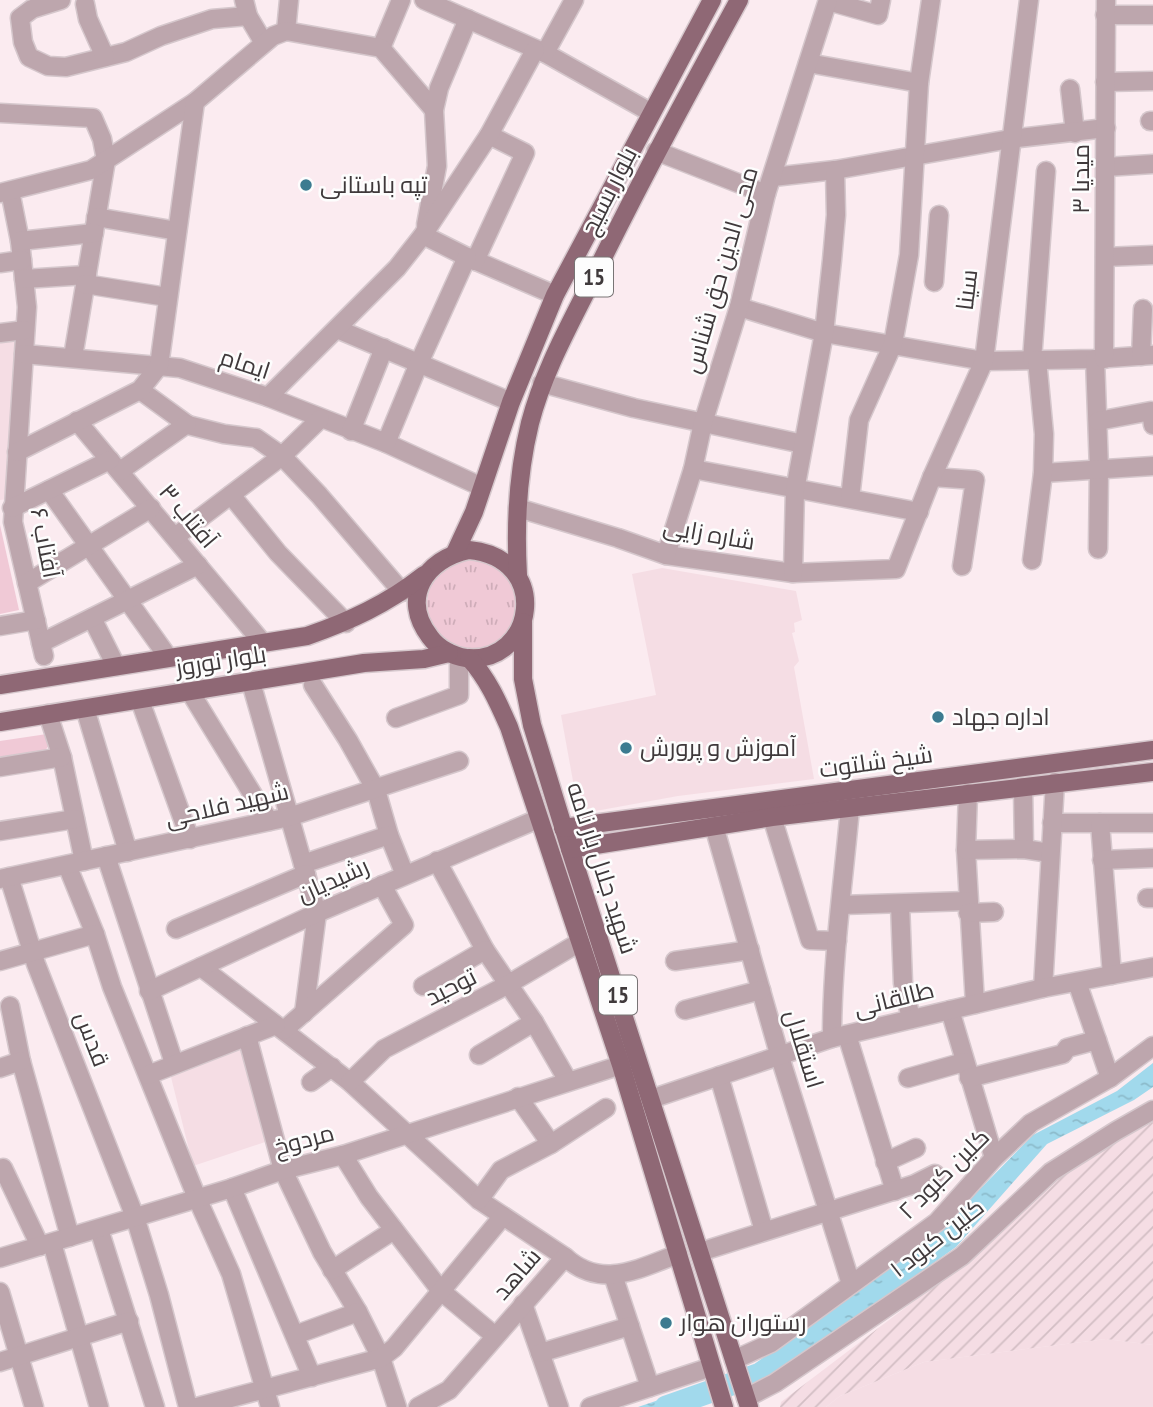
<svg xmlns="http://www.w3.org/2000/svg" width="1153" height="1407" viewBox="0 0 1153 1407" font-family="'PT Sans Narrow',Cairo,sans-serif">
	<style>
		.built { fill: #f5dde4 }
		.industrial { fill: url(#industrial-furrows) }
		.grass { fill: url(#grass-tufts) }
		.park { fill: #f0c9d6 }
		.water { fill: url(#water-ripples) }
		.lines { fill: none; stroke-linecap: round; stroke-linejoin: round }
		.river { stroke: #a1d9ec; stroke-width: 23 }
		.minor-casing { stroke: #d5c7cc; stroke-width: 21 }
		.major-casing { stroke: #d5c7cc; stroke-width: 21 }
		.minor { stroke: #bda6ad; stroke-width: 18 }
		.major { stroke: #8f6875; stroke-width: 18 }
		.poi-dot { fill: #3c7b90; stroke: #fdfdfd; stroke-width: 2.5 }
		.labels { text-anchor: middle; stroke-width: 5; stroke-linejoin: round; paint-order: stroke }
		.shield { fill: #fdfdfd; stroke: #787475; stroke-width: 2 }
		.shield-label { font-size: 23px; font-weight: bold; fill: #3f393b }
		.street-label { font-size: 24px; fill: #3f393b; stroke: #fdfdfd }
		.poi-label { font-size: 24px; fill: #3f393b; stroke: #fdfdfd; text-anchor: start }
	</style>
	<defs>
		<pattern id="industrial-furrows" width="10" height="10" patternUnits="userSpaceOnUse" patternTransform="scale(1.75)"><rect width="10" height="10" fill="#f5dde4"/><path d="M-1 1l2-2M0 10L10 0M9 11l2-2" fill="none" stroke="#d3bec4"/></pattern>
		<pattern id="grass-tufts" width="24" height="20" patternUnits="userSpaceOnUse" patternTransform="scale(1.75)"><rect width="24" height="20" fill="#f0c9d6"/><path d="M3 7l-1-3M5 7V3M7 7l1-3M15 17l-1-3M17 17v-4M19 17l1-3" fill="none" stroke="#cfadb9"/></pattern>
		<pattern id="water-ripples" width="26" height="14" patternUnits="userSpaceOnUse" patternTransform="scale(1.75)"><rect width="26" height="14" fill="#a1d9ec"/><path d="M2 4q2-2 4 0t4 0M15 11q2-2 4 0t4 0" fill="none" stroke="#8cbbcb"/></pattern>
	</defs>
	<rect width="100%" height="100%" fill="#fbebf0"/>
	<g class="built">
		<polygon points="17,334 16,498 0,500 0,336"/>
		<polygon points="662,568 796,591 802,620 794,623 795,632 792,633 799,661 794,667 814,779 678,796 579,814 561,715 656,695 632,574"/>
		<polygon points="247,1045 274,1139 193,1166 169,1069"/>
		<polygon points="1106,1339 1153,1345 1153,1407 826,1407 840,1396 924,1362"/>
	</g>
	<polygon class="industrial" points="1153,1122 1153,1345 1106,1339 924,1362 840,1396 826,1407 780,1407 781,1402 976,1254 1050,1183 1116,1140"/>
	<circle class="grass" cx="472" cy="604" r="45"/>
	<g class="park">
		<polygon points="0,525 19,610 0,614"/>
		<polygon points="47,734 50,744 41,756 0,762 0,741"/>
	</g>
	<g class="water">
		<polygon points="1153,1063 1153,1087 1134,1100 1047,1144 956,1247 769,1380 760,1382 754,1365 939,1231 1033,1135 1117,1091"/>
		<polygon points="694,1388 699,1407 638,1407"/>
	</g>
	<g class="lines">
		<polyline class="river" points="666,1407 760,1374 782,1359"/>
		<defs>
			<g id="minor">
				<polyline points="61,0 32,9 20,18 23,42 29,57 48,66 66,67 126,52 161,36 212,19 248,16"/>
				<polyline points="244,0 248,16 264,43"/>
				<polyline points="424,0 545,53 650,112"/>
				<polyline points="828,1 878,15 881,0"/>
				<polyline points="85,4 88,19 105,57"/>
				<polyline points="1105,15 1153,15"/>
				<polyline points="286,31 289,0"/>
				<polyline points="381,48 401,0"/>
				<polyline points="545,53 574,0"/>
				<polyline points="808,63 919,83"/>
				<polyline points="1105,82 1153,81"/>
				<polyline points="1070,89 1075,133"/>
				<polyline points="0,113 93,118 102,139 106,160 73,357"/>
				<polyline points="1150,121 1153,121"/>
				<polyline points="656,151 766,194"/>
				<polyline points="1106,167 1153,164"/>
				<polyline points="773,177 835,170 1010,139 1106,128"/>
				<polyline points="10,191 20,241 27,307 13,522 44,656"/>
				<polyline points="0,193 91,170 195,102 273,36 286,31 381,48 434,110"/>
				<polyline points="96,217 177,231"/>
				<polyline points="426,225 437,166 434,110 439,88 468,19"/>
				<polyline points="423,235 467,257 555,295"/>
				<polyline points="20,241 94,233"/>
				<polyline points="1105,257 1153,255"/>
				<polyline points="475,261 525,153 489,135"/>
				<polyline points="0,263 22,260"/>
				<polyline points="24,279 87,275"/>
				<polyline points="934,282 939,215"/>
				<polyline points="85,284 167,297"/>
				<polyline points="739,307 824,333 984,361 1095,359 1153,355"/>
				<polyline points="337,329 511,402"/>
				<polyline points="0,333 25,330"/>
				<polyline points="24,354 180,368 268,397 386,443 482,487"/>
				<polyline points="1141,356 1143,309"/>
				<polyline points="1095,359 1099,469 1098,549"/>
				<polyline points="1104,359 1106,0"/>
				<polyline points="1032,360 1046,171"/>
				<polyline points="542,383 634,408 803,444"/>
				<polyline points="140,390 188,425 224,434 256,438 282,456 319,495 402,592"/>
				<polyline points="268,397 397,268 423,235 489,135 535,50"/>
				<polyline points="77,421 262,642"/>
				<polyline points="1098,421 1151,411 1153,425"/>
				<polyline points="351,431 384,348"/>
				<polyline points="386,443 419,363 467,257"/>
				<polyline points="17,452 140,390 159,366 195,102"/>
				<polyline points="693,469 919,512"/>
				<polyline points="120,471 187,424"/>
				<polyline points="1043,473 1153,466"/>
				<polyline points="932,477 975,480 962,566"/>
				<polyline points="49,490 168,657"/>
				<polyline points="231,495 278,553 346,623"/>
				<polyline points="850,498 859,420 893,344 909,255 919,83 931,0"/>
				<polyline points="12,508 110,460"/>
				<polyline points="518,508 618,538 666,555 793,573 896,569 932,477 984,361 1029,0"/>
				<polyline points="175,537 282,456 320,419"/>
				<polyline points="666,555 693,469 703,423 739,307 766,194 828,0"/>
				<polyline points="1032,560 1043,473 1044,434 1037,360"/>
				<polyline points="793,573 795,490 824,333 832,260 836,215 835,170"/>
				<polyline points="27,583 151,508"/>
				<polyline points="92,618 116,666"/>
				<polyline points="0,626 36,620"/>
				<polyline points="41,643 198,565"/>
				<polyline points="313,685 348,740 376,790 389,835 405,875"/>
				<polyline points="252,686 317,913 304,1013"/>
				<polyline points="192,695 269,821"/>
				<polyline points="142,706 190,839"/>
				<polyline points="48,714 62,757 84,861"/>
				<polyline points="87,715 128,852"/>
				<polyline points="396,718 459,695 459,657"/>
				<polyline points="0,767 62,757"/>
				<polyline points="1023,787 1024,849"/>
				<polyline points="968,793 966,850 975,1004"/>
				<polyline points="772,817 810,940 837,941"/>
				<polyline points="1052,823 1153,823"/>
				<polyline points="1100,823 1112,975"/>
				<polyline points="714,826 780,1057 851,1284"/>
				<polyline points="0,831 75,819"/>
				<polyline points="966,850 1024,849 1050,853"/>
				<polyline points="106,856 174,1063"/>
				<polyline points="1102,860 1153,858"/>
				<polyline points="437,861 485,950 534,1022 568,1081"/>
				<polyline points="303,864 389,835"/>
				<polyline points="67,865 95,934 112,987 197,1198 231,1274 270,1407"/>
				<polyline points="9,877 36,964 135,1217 159,1295 188,1407"/>
				<polyline points="0,879 289,817 459,761"/>
				<polyline points="1147,898 1153,898"/>
				<polyline points="900,904 903,983 911,1019"/>
				<polyline points="841,905 968,901"/>
				<polyline points="968,913 994,912"/>
				<polyline points="176,929 306,874"/>
				<polyline points="0,961 95,934"/>
				<polyline points="675,961 750,950"/>
				<polyline points="201,967 350,1082 479,1200 565,1257"/>
				<polyline points="1077,982 1110,1078"/>
				<polyline points="423,986 485,950"/>
				<polyline points="1043,988 1055,782"/>
				<polyline points="149,991 317,913 538,819"/>
				<polyline points="10,1006 21,1061 70,1237"/>
				<polyline points="685,1010 761,990"/>
				<polyline points="950,1010 994,1158"/>
				<polyline points="284,1030 404,925 382,885"/>
				<polyline points="847,1035 895,1191"/>
				<polyline points="247,1036 283,1170 322,1252 358,1312 381,1358 397,1407"/>
				<path d="M832,1038C832,961 843,885 850,808"/>
				<polyline points="479,1055 534,1022"/>
				<polyline points="0,1068 21,1061"/>
				<polyline points="148,1075 276,1025"/>
				<polyline points="719,1076 764,1231"/>
				<polyline points="908,1078 964,1062"/>
				<polyline points="969,1078 1063,1054 1067,1048 1097,1040"/>
				<polyline points="311,1082 332,1067"/>
				<polyline points="350,1082 384,1049 507,985 580,942"/>
				<polyline points="518,1097 551,1144"/>
				<polyline points="651,1099 832,1038 1043,988 1153,967"/>
				<polyline points="343,1155 369,1197 441,1291 495,1336"/>
				<polyline points="885,1162 916,1148"/>
				<polyline points="0,1169 3,1168 40,1246"/>
				<polyline points="232,1188 312,1377"/>
				<polyline points="479,1200 501,1170 551,1144 606,1108"/>
				<polyline points="99,1229 155,1407"/>
				<polyline points="52,1243 99,1407"/>
				<polyline points="700,1252 915,1184 935,1174"/>
				<polyline points="0,1258 232,1188 283,1170 343,1155 621,1065"/>
				<polyline points="332,1270 394,1230"/>
				<polyline points="613,1275 650,1387"/>
				<polyline points="0,1292 34,1407"/>
				<polyline points="523,1304 559,1407"/>
				<polyline points="295,1335 358,1312"/>
				<polyline points="540,1353 630,1326"/>
				<polyline points="734,1360 771,1343 937,1222 994,1158 1031,1123 1110,1078 1153,1046"/>
				<polyline points="0,1362 129,1321"/>
				<polyline points="746,1398 775,1383 962,1256 1051,1172 1116,1131 1153,1110"/>
				<polyline points="197,1407 381,1358 394,1348 503,1216"/>
				<path d="M418,1407L449,1390L565,1257C601,1290 638,1269 678,1254"/>
				<polyline points="590,1407 711,1367"/>
			</g>
			<g id="major">
				<path d="M469,550C553,558 535,665 466,658C452,656 438,648 430,637C400,598 425,559 469,550Z"/>
				<polyline points="455,553 474,512 511,402 555,295 712,0"/>
				<path d="M518,575C515,524 518,472 530,423C544,369 572,321 596,272C641,180 690,90 739,0"/>
				<polyline points="523,622 523,679 532,725 570,849 749,1407"/>
				<path d="M469,658C488,679 498,702 509,727L621,1065L724,1407"/>
				<path d="M0,685L307,636C350,621 387,604 424,575"/>
				<polyline points="0,722 364,663 424,659 449,653"/>
				<polyline points="563,828 1153,750"/>
				<polyline points="570,849 772,817 1153,772"/>
			</g>
		</defs>
		<use href="#minor" class="minor-casing"/>
		<use href="#major" class="major-casing"/>
		<use href="#minor" class="minor"/>
		<use href="#major" class="major"/>
	</g>
	<g class="poi-dot">
		<circle cx="306" cy="185" r="7"/>
		<circle cx="938" cy="717" r="7"/>
		<circle cx="626" cy="748" r="7"/>
		<circle cx="666" cy="1323" r="7"/>
	</g>
	<g class="labels">
		<g class="shield">
			<rect x="575" y="257.5" width="38" height="39" rx="5"/>
			<rect x="599" y="975.5" width="38" height="39" rx="5"/>
		</g>
		<g class="shield-label">
			<text x="594" y="285">15</text>
			<text x="618" y="1003">15</text>
		</g>
		<g class="street-label">
			<text transform="translate(1081 179) rotate(-90)" y="8">میدیا ۳</text>
			<text transform="translate(609 191) rotate(-63)" y="8">بلوار بسیج</text>
			<text transform="translate(721 270) rotate(-74)" y="8">محی الدین حق شناس</text>
			<text transform="translate(967 290) rotate(-83)" y="8">سینا</text>
			<text transform="translate(245 364) rotate(18)" y="8">ایمام</text>
			<text transform="translate(188 516) rotate(50)" y="8">آفتاب ۳</text>
			<text transform="translate(709 534) rotate(10)" y="8">شاره زایی</text>
			<text transform="translate(45 543) rotate(79)" y="8">آفتاب ۶</text>
			<text transform="translate(221 661) rotate(-9)" y="8">بلوار نوروز</text>
			<text transform="translate(876 762) rotate(-8)" y="8">شیخ شلتوت</text>
			<text transform="translate(227 805) rotate(-13)" y="8">شهید فلاحی</text>
			<text transform="translate(602 868) rotate(72)" y="8">شهید جلال بار نامه</text>
			<text transform="translate(333 880) rotate(-24)" y="8">رشیدیان</text>
			<text transform="translate(451 987) rotate(-27)" y="8">توحید</text>
			<text transform="translate(894 999) rotate(-14)" y="8">طالقانی</text>
			<text transform="translate(92 1039) rotate(69)" y="8">قدس</text>
			<text transform="translate(804 1049) rotate(73)" y="8">استقلال</text>
			<text transform="translate(304 1140) rotate(-15)" y="8">مردوخ</text>
			<text transform="translate(944 1174) rotate(-45)" y="8">کلین کبود ۲</text>
			<text transform="translate(937 1238) rotate(-38)" y="8">کلین کبود ۱</text>
			<text transform="translate(517 1274) rotate(-49)" y="8">شاهد</text>
		</g>
		<g class="poi-label">
			<text x="320" y="193">تپه باستانی</text>
			<text x="952" y="725">اداره جهاد</text>
			<text x="640" y="756">آموزش و پرورش</text>
			<text x="680" y="1331">رستوران هوار</text>
		</g>
	</g>
</svg>
